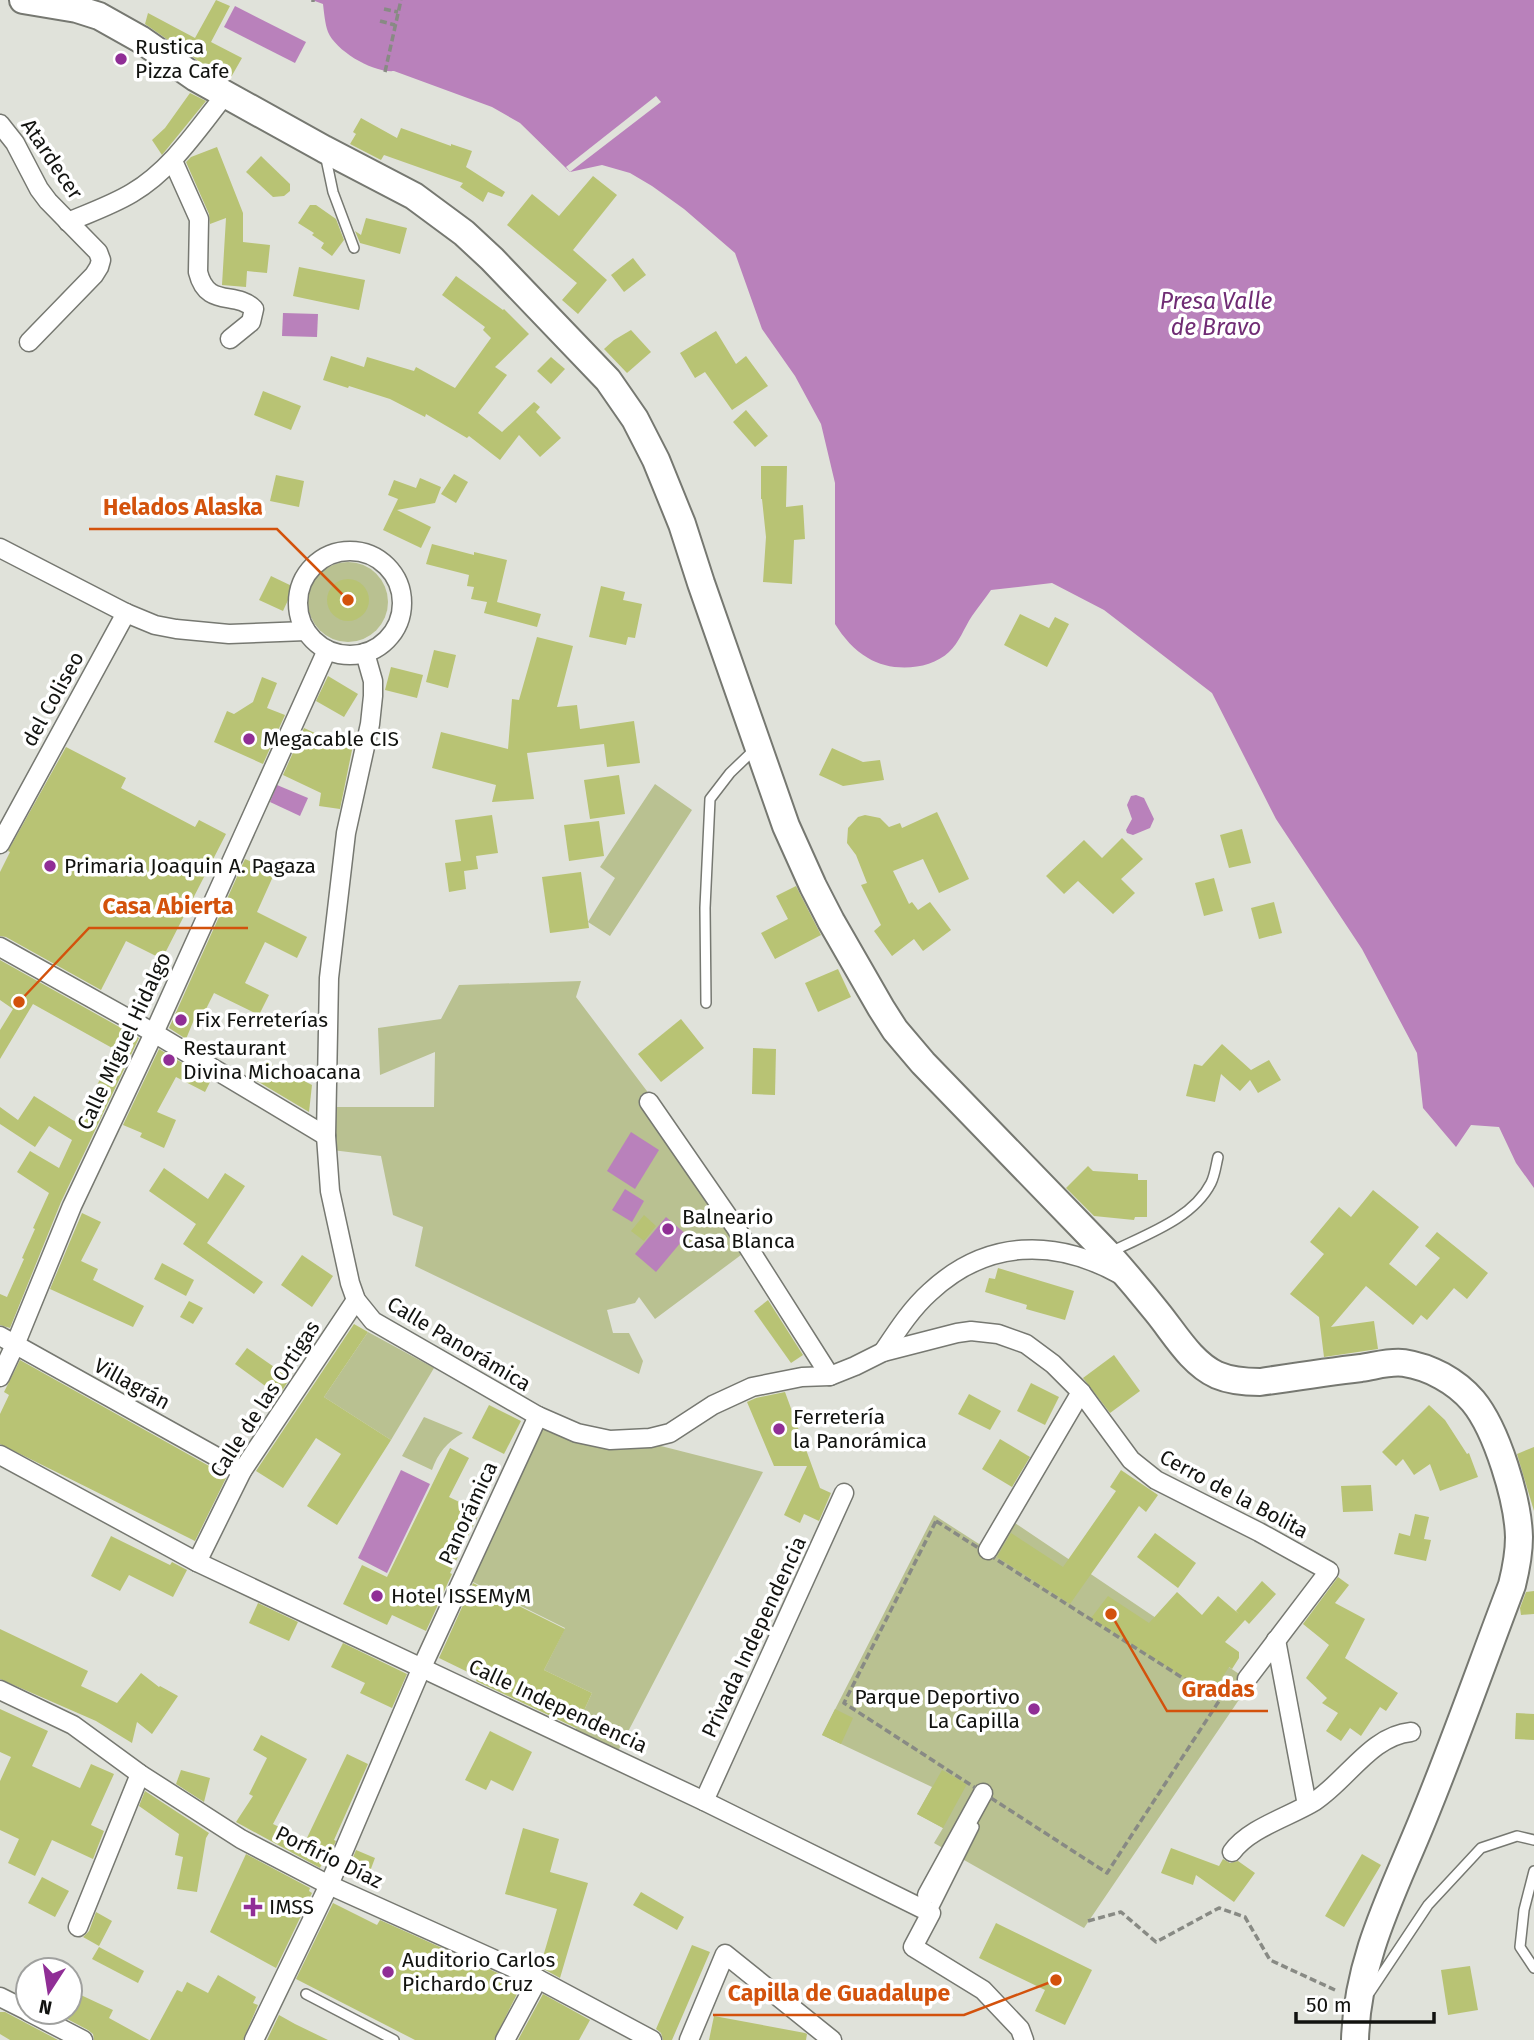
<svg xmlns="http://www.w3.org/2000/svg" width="1534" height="2040" viewBox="0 0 1534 2040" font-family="'Fira Sans',sans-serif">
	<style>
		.green { fill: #b9c191 }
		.water { fill: #b981bb }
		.pier { fill: #e0e2da }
		.building { fill: #b8c374 }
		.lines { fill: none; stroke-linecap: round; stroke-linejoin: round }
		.lane-casing { stroke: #767871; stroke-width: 12 }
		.street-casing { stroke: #767871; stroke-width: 21 }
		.secondary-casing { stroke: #767871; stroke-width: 30 }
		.path { stroke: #888a84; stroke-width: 3.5; stroke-dasharray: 7 3.5; stroke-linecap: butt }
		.lane { stroke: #fff; stroke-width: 9 }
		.street { stroke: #fff; stroke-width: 18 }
		.secondary { stroke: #fff; stroke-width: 26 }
		.poi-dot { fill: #902e96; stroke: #fff; stroke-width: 2.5 }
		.labels { text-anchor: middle; stroke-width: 7; stroke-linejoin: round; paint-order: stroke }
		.poi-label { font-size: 21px; fill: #121310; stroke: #fff; text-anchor: start }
		.street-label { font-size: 21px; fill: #121310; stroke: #fff }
		.water-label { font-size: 23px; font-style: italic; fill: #702c74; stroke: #fff }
		.leader { fill: none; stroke: #d3520c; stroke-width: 2.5 }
		.callout-dot { fill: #d3520c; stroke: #fff; stroke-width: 2.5 }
		.callout-label { font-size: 23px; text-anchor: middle; font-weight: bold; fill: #d3520c; stroke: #fff; stroke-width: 7; stroke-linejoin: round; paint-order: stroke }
	</style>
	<rect width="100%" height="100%" fill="#e0e2da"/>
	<g class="green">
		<circle cx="348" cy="602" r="40"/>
		<polygon points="655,784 692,810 610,936 588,922 615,878 600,867"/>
		<polygon points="581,981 576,997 665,1115 745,1252 655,1319 639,1297 635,1303 607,1310 613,1333 629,1333 643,1361 639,1374 415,1266 423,1227 393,1215 381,1156 332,1150 333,1107 434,1107 435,1052 380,1075 378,1028 441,1019 459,985"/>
		<polygon points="368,1332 434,1368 391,1440 324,1397"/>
		<path d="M424,1417L463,1433C447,1442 438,1453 432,1470L402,1456Z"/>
		<polygon points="542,1429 581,1442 657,1445 763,1472 618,1751 575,1730 592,1693 544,1670 565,1628 471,1581"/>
		<polygon points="934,1515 993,1553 1015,1523 1251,1682 1084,1928 934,1843 943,1828 917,1814 932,1787 822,1735"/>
	</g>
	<g class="water">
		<path d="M312,0H1534V1188L1516,1163L1499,1127L1471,1125L1456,1147L1423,1108L1417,1053L1362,949L1276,819L1212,693L1104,610L1052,583L991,590C985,599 978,607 972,616C964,628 959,643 949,652C929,671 890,672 868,658C854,650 843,637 835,624V483L821,424L795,376L762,329L735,253L684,209L652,186L630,173L602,165L570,172L520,123L492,107L394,71C373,73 336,51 328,32C325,24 324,12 323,4Z"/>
		<polygon points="235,6 306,42 295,63 224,27"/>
		<polygon points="283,313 318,314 317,337 282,336"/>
		<polygon points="277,785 308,798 300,816 270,802"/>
		<polygon points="1136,795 1144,798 1154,819 1150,828 1133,835 1127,833 1126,830 1132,819 1127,805 1131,796"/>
		<polygon points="631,1132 659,1150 635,1189 607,1171"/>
		<polygon points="625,1189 644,1201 632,1222 612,1210"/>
		<polygon points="666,1217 687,1235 656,1272 635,1254"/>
		<polygon points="401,1470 430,1484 387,1573 358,1558"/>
	</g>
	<polygon class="pier" points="656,96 661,102 570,172 566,167"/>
	<g class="building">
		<polygon points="216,0 230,6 211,42 242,58 230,79 204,65 145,24 148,13 195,38"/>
		<polygon points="190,93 206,101 162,155 152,140 165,128"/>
		<polygon points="361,118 397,138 401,128 451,146 451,144 472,151 466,167 505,192 502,197 488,192 483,202 460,187 463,183 384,155 381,160 350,144 356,134 353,132"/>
		<polygon points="217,147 243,213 243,242 270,245 267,273 247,271 246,287 222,285 226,218 210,224 209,214 186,162 191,157"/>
		<polygon points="261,156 290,184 290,191 284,196 273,197 246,172"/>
		<polygon points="593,176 617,195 573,250 607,280 578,314 562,300 577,283 507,225 532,194 559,216"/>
		<polygon points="310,205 316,205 336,219 344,240 332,256 321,248 324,243 312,235 314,233 298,223"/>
		<polygon points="366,218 407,228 400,254 360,243 355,231 361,235"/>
		<polygon points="633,258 646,275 624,292 611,275"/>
		<polygon points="299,267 365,280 359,310 293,296"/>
		<polygon points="456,276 503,310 504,309 529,334 495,367 507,375 478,413 502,432 534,402 540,407 536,412 561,438 540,457 519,435 500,460 469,436 467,438 426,414 425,417 390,399 349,386 348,388 323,380 331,356 364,367 367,357 414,371 416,367 455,388 491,338 483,330 485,327 442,295"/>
		<polygon points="631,330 651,352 627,373 604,349 614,340"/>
		<polygon points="716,331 736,364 746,356 768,386 732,410 705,372 695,378 680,353"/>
		<polygon points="551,357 565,369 551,384 537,371"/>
		<polygon points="263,391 301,406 291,430 254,415"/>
		<polygon points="746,410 768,436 755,447 733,422"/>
		<polygon points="761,466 787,466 786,507 803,505 805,539 794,540 792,584 763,582 766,537 762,499 761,499"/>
		<polygon points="454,474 468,482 456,503 441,494"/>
		<polygon points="276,475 304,481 299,507 270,501"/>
		<polygon points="420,478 441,487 435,503 397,510 431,527 421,548 383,530 398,499 388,495 394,480 416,488"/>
		<polygon points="432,544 474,555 474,552 507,560 497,602 541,614 537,627 484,613 487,602 471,599 474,587 467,586 469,575 426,564"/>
		<polygon points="271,576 294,587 283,611 259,600"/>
		<circle cx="348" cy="600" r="21"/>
		<polygon points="601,586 625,592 623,600 642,604 635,638 628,637 626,645 589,637"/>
		<polygon points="1020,614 1049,628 1055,617 1069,624 1047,667 1004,645"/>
		<polygon points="537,637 573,646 557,707 577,705 580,729 634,721 640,763 607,767 604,744 527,753 534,799 492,802 496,785 432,768 441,732 508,749 512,699 519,700"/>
		<polygon points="434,650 456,655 448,688 426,682"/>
		<polygon points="391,667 423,675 417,698 385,690"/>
		<polygon points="328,676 358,694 344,717 316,701"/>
		<polygon points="262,677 277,683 267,708 285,715 263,764 214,742 227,711 234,714 253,702"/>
		<polygon points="304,728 330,740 330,735 353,745 340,809 319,806 321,793 283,775"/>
		<polygon points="66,747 126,778 121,788 195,827 199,820 226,834 162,959 126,941 101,990 6,937 0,936 0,872 10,852 8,851"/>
		<polygon points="832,748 863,762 880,760 884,780 843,786 819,775"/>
		<polygon points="619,775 625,814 590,819 584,780"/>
		<polygon points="937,812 969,879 939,893 923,859 893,871 909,904 912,902 918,910 930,902 951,930 923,951 914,939 892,956 874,931 881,925 861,885 867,883 856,855 847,843 848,828 858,817 865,815 880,818 889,827 900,823 902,828"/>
		<polygon points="492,815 498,853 476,856 478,869 464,871 466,889 449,892 445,863 461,861 455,820"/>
		<polygon points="599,821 604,856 569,861 564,825"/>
		<polygon points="1242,829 1251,863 1229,868 1220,835"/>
		<polygon points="1122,838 1143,859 1121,879 1135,893 1113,914 1078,881 1064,894 1046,876 1084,840 1102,858"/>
		<polygon points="245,859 275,872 257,912 307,937 297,958 265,942 245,983 269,995 259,1015 214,993 204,1013 198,1010 186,1039 169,1028"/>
		<polygon points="581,872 589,928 550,933 542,877"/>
		<polygon points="1214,878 1223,911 1204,916 1195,883"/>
		<polygon points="796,886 821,935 775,959 761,933 788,919 776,896"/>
		<polygon points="1274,902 1282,933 1259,939 1251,908"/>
		<polygon points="0,960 139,1038 61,1202 10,1328 0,1325 0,1294 7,1297 24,1259 22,1258 35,1229 33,1228 49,1193 17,1172 30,1151 59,1168 72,1140 49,1126 35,1147 0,1124 0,1107 18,1120 34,1096 79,1124 114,1049 33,1004 0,1059 0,1030 13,1009 0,1000"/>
		<polygon points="838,969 851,997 818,1012 805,983"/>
		<polygon points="681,1019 704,1048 661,1082 638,1054"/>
		<polygon points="1222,1044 1251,1070 1269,1060 1281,1080 1258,1093 1250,1080 1240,1091 1221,1074 1215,1102 1186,1096 1194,1064 1202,1066"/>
		<polygon points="753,1048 776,1049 775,1095 752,1094"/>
		<polygon points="159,1049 211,1080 205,1092 176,1077 157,1112 176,1120 164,1148 140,1137 142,1133 123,1125"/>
		<polygon points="267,1062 312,1085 309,1112 257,1081"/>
		<polygon points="1088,1166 1093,1171 1138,1174 1138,1180 1147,1180 1147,1217 1135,1217 1134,1220 1094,1216 1066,1188"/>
		<polygon points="164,1168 208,1199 225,1173 245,1186 207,1243 263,1282 254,1294 183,1244 196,1224 149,1191"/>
		<polygon points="1373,1190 1419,1227 1389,1264 1416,1286 1440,1258 1425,1246 1437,1232 1488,1273 1467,1299 1454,1288 1427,1320 1421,1315 1413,1325 1366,1286 1331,1327 1374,1321 1378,1349 1324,1357 1319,1317 1290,1294 1324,1254 1310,1242 1339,1207 1351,1217"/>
		<polygon points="82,1213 101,1222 81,1261 98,1269 93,1280 144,1306 133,1327 50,1289"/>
		<polygon points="644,1215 656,1226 644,1241 631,1231"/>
		<polygon points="302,1255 333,1276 312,1307 281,1285"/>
		<polygon points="162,1263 194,1280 186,1296 154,1279"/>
		<polygon points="998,1268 1074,1291 1065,1320 1026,1309 1027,1305 985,1292 989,1278 995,1279"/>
		<polygon points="768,1300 803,1355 791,1363 754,1311"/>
		<polygon points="189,1301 203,1308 193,1324 180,1317"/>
		<polygon points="354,1324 368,1332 324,1397 391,1440 337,1525 307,1506 341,1454 316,1438 283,1488 256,1471"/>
		<polygon points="247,1348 290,1378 279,1396 235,1364"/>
		<polygon points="1114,1355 1140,1391 1110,1413 1083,1378"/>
		<polygon points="20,1360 227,1476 195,1541 0,1444 0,1414 9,1395 4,1392"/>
		<polygon points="1031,1383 1059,1397 1045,1425 1017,1411"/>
		<polygon points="785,1392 820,1488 831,1493 819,1521 804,1514 800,1523 784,1515 807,1466 774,1466 747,1402 756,1398"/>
		<polygon points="969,1394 1001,1411 990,1430 958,1414"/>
		<polygon points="489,1405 521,1421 504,1454 472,1438"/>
		<polygon points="1429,1405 1445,1420 1467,1454 1469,1453 1478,1477 1440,1491 1430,1464 1414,1475 1403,1459 1396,1466 1382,1452"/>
		<polygon points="1000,1439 1030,1457 1012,1487 982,1469"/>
		<polygon points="1534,1447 1534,1511 1517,1454"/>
		<polygon points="450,1448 469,1458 449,1497 480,1512 450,1573 452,1574 426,1631 392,1615 387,1625 343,1604 362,1565 387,1577"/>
		<polygon points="1121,1470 1158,1495 1146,1512 1139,1506 1070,1604 997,1557 1011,1533 1063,1567 1116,1491 1110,1487"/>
		<polygon points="1371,1485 1373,1511 1343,1512 1341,1486"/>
		<polygon points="1415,1514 1429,1517 1424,1539 1431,1540 1426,1561 1394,1554 1399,1533 1410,1536"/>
		<polygon points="1155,1533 1196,1563 1178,1588 1137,1557"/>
		<polygon points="111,1536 170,1565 172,1562 187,1570 173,1597 129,1575 120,1591 91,1576"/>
		<polygon points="1338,1577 1349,1585 1335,1603 1365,1619 1345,1658 1398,1693 1386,1711 1380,1707 1361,1736 1350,1728 1341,1741 1326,1731 1338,1713 1322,1703 1327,1698 1306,1678 1329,1645 1303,1624"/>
		<polygon points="1262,1581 1276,1594 1249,1624 1245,1620 1225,1642 1239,1652 1239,1658 1232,1669 1229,1667 1211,1695 1091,1618 1108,1596 1149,1623 1177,1592 1202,1615 1218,1596 1239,1614 1236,1611"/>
		<polygon points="473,1583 565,1629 544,1670 592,1693 576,1728 476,1681 478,1677 439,1658"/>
		<polygon points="1534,1591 1534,1614 1521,1615 1520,1608 1526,1592"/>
		<polygon points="258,1603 298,1622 289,1641 249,1623"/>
		<polygon points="0,1629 88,1671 81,1686 117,1703 141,1673 159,1687 160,1686 178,1696 152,1734 137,1722 132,1743 96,1721 0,1679"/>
		<polygon points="343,1643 407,1674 392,1708 360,1693 365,1683 331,1667"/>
		<polygon points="0,1709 48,1731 32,1766 80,1788 91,1764 114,1774 91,1825 104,1831 93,1859 52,1840 35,1876 8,1863 19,1839 0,1830 0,1781 11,1757 0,1752"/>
		<polygon points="835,1709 853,1718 841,1744 822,1735"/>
		<polygon points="1516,1713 1534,1714 1534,1740 1515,1739"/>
		<polygon points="490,1731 532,1752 513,1791 491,1780 486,1790 465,1780"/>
		<polygon points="261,1735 307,1759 273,1824 306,1840 347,1754 368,1764 334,1840 336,1841 329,1856 326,1855 320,1868 236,1822 253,1796 249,1794 267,1758 253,1750"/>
		<polygon points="181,1770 210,1778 204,1802 176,1784"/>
		<polygon points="942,1770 967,1784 943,1828 917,1814"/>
		<polygon points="145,1791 209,1833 206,1838 197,1892 177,1889 183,1857 175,1855 179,1834 139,1806"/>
		<polygon points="523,1828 559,1839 550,1872 588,1883 560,1978 540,1967 557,1909 505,1894"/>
		<polygon points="1171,1848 1219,1866 1223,1859 1230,1863 1238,1861 1255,1873 1234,1902 1196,1875 1193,1885 1161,1873"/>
		<polygon points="356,1850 375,1858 369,1874 350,1865"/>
		<polygon points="246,1854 310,1888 309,1891 312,1893 276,1968 210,1932"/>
		<polygon points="1362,1854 1381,1865 1344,1927 1325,1916"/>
		<polygon points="42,1877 69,1891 55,1917 28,1903"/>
		<polygon points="641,1892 684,1917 677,1930 633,1905"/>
		<polygon points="333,1903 377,1925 380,1920 522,1984 494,2040 415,2040 296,1979"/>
		<polygon points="96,1912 112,1921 99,1946 83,1937 89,1931"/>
		<polygon points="996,1923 1092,1970 1065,2025 1035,2011 1045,1990 979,1958"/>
		<polygon points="692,1945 710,1952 672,2040 663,2040 661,2033 656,2029"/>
		<polygon points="99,1947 144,1971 138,1983 92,1959"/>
		<polygon points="1470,1966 1478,2010 1448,2015 1441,1970"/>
		<polygon points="218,1975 256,1997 253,2003 258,2005 243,2040 150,2040 177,1990 182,1992 187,1982 208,1993"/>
		<polygon points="70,1990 113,2010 109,2018 149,2040 94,2040 93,2034 88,2030 54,2012 70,2012"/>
		<polygon points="543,1994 590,2020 579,2040 518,2040"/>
		<polygon points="0,2012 5,2012 58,2040 10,2040 0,2034"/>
		<polygon points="279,2015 295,2024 328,2040 267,2040"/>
		<polygon points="714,2016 805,2033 807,2034 806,2040 709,2040"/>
	</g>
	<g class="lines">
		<defs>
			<g id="lane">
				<polyline points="325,154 333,192 354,248"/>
				<polyline points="706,1003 705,908 710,799 730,773 755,749"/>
				<path d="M1109,1253C1144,1235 1192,1220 1211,1183C1215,1175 1216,1165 1218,1157"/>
				<polyline points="1534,1871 1524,1910 1520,1947 1534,1968"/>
				<polyline points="931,1913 974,1827"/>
				<polyline points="1370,1992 1428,1905 1481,1848 1517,1836 1534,1840"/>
				<polyline points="306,1994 394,2040"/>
			</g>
			<g id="street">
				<polyline points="0,124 15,143 39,189 48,201 98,252 101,260 99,267 94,275 29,342"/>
				<path d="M173,161L199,219L198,272C207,309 236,290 254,309L251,322L230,339"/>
				<path d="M68,222C89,213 112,205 132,193C172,169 197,130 225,95"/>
				<polyline points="0,548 126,613 155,625 176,629 229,634 306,631"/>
				<circle cx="350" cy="603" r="52"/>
				<polyline points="365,653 373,681 373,696 370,724 346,833 329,978 326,1136 330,1191 350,1283 356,1300 373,1321 538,1416 577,1433 610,1440 650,1438 670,1433 713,1405 752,1387 802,1377 830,1376 855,1366 883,1352 957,1333 971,1331 998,1334 1026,1344 1053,1364 1081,1392 1131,1460 1156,1480 1259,1532 1329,1571 1247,1679"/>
				<polyline points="0,844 126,613"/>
				<polyline points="0,947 154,1033 326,1136"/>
				<polyline points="649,1102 736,1228 830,1376"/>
				<polyline points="0,1336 242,1471"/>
				<path d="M883,1352C897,1331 911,1309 930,1292C987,1239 1055,1238 1121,1275"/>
				<polyline points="0,1377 15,1345 72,1206 154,1033 327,650"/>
				<polyline points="0,1455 197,1562 704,1801 931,1913 913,1947 983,1990 1020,2029 1024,2040"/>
				<polyline points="988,1550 1081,1392"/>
				<polyline points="197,1562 242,1471 356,1300"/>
				<polyline points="1276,1640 1307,1805"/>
				<polyline points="0,1690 73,1725 140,1774 241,1839 329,1885 538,1979 652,2040"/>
				<polyline points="704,1801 844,1493"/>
				<path d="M1232,1852C1249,1828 1289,1817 1315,1801C1348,1779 1371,1736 1411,1732"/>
				<polyline points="927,1895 983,1793"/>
				<polyline points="78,1927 140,1774"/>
				<polyline points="0,1997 28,2011"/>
				<polyline points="29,2012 83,2040"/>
				<polyline points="254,2040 329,1885 422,1667 538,1416"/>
				<polyline points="505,2040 538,1979"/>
				<polyline points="689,2040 725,1954 832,2040"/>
			</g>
			<path id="secondary" d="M23,0L77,9L99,16L140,39L196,78L324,149L414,196L464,233L492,259L608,380L635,419L656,460L682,524L701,583L786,826L813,886L831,921L881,1008L895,1030L923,1063L1108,1254C1125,1273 1141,1292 1157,1312C1175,1334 1191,1363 1217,1375C1231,1381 1245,1382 1260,1382C1294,1377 1327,1372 1361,1368C1375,1366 1390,1361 1404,1363C1430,1367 1456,1381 1473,1401C1497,1430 1518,1500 1519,1537C1519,1554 1516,1569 1512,1585C1483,1661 1456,1738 1425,1814C1395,1889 1357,1957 1355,2040"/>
		</defs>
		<use href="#lane" class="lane-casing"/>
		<use href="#street" class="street-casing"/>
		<use href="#secondary" class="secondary-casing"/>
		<g class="path">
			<polyline points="313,2 313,0"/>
			<polyline points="384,9 398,12"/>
			<polyline points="380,21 395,25"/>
			<polyline points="385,72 401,0"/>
			<polygon points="936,1521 1219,1701 1107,1873 844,1703"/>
			<polyline points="1088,1921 1121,1912 1156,1942 1219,1908 1245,1917 1270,1960 1335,1990"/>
		</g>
		<use href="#lane" class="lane"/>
		<use href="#street" class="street"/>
		<use href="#secondary" class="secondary"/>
	</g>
	<g class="poi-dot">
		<circle cx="121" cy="59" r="7"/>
		<circle cx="249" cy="739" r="7"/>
		<circle cx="50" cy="866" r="7"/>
		<circle cx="181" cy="1020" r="7"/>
		<circle cx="169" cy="1060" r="7"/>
		<circle cx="668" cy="1229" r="7"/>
		<circle cx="779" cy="1429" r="7"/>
		<circle cx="377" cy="1596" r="7"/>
		<circle cx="1034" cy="1709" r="7"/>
		<path d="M249.5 1896.5h7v7h7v7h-7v7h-7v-7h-7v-7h7z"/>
		<circle cx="388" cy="1972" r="7"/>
	</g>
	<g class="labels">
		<g class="poi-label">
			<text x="135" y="54">Rustica<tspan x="135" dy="24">Pizza Cafe</tspan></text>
			<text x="263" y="746">Megacable CIS</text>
			<text x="64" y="873">Primaria Joaquin A. Pagaza</text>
			<text x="195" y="1027">Fix Ferreterías</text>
			<text x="183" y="1055">Restaurant<tspan x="183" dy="24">Divina Michoacana</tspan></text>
			<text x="682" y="1224">Balneario<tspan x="682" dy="24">Casa Blanca</tspan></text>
			<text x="793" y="1424">Ferretería<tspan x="793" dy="24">la Panorámica</tspan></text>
			<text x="391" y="1603">Hotel ISSEMyM</text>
			<text x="1020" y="1704" text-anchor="end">Parque Deportivo<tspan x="1020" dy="24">La Capilla</tspan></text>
			<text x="269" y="1914">IMSS</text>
			<text x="402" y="1967">Auditorio Carlos<tspan x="402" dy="24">Pichardo Cruz</tspan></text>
		</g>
		<g class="street-label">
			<text transform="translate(52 159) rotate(56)" y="7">Atardecer</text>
			<text transform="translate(53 699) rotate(-61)" y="7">del Coliseo</text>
			<text transform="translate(124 1041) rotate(-65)" y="7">Calle Miguel Hidalgo</text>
			<text transform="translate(459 1344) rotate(31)" y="7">Calle Panorámica</text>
			<text transform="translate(132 1384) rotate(29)" y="7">Villagrán</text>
			<text transform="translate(265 1399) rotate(-57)" y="7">Calle de las Ortigas</text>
			<text transform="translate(1234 1494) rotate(28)" y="7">Cerro de la Bolita</text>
			<text transform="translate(468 1513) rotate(-65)" y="7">Panorámica</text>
			<text transform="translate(754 1637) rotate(-65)" y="7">Privada Independencia</text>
			<text transform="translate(558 1706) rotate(25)" y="7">Calle Independencia</text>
			<text transform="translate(329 1857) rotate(26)" y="7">Porfirio Díaz</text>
		</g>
		<g class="water-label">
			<text x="1216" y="309">Presa Valle<tspan x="1216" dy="26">de Bravo</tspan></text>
		</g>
	</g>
	<path class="leader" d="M348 600L277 529H89M19 1002L89 928H248M1111 1614L1167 1711H1268M1056 1980L964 2015H713"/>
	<g class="callout-dot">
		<circle cx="348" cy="600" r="7"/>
		<circle cx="19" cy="1002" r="7"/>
		<circle cx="1111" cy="1614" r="7"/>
		<circle cx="1056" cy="1980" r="7"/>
	</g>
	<g class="callout-label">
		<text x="183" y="515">Helados Alaska</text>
		<text x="168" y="914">Casa Abierta</text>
		<text x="1218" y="1697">Gradas</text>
		<text x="839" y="2001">Capilla de Guadalupe</text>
	</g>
	<g transform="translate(49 1991) rotate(192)"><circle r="33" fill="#ffffff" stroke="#a0a19f" stroke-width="2"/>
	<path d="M0-5L12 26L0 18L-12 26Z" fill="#902e96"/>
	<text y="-10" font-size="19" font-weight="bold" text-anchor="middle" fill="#121310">N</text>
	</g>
	<path d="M1296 2012v10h138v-10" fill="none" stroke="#121310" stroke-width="3.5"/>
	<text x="1306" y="2012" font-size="21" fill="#121310" stroke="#ffffff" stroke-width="5" paint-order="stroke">50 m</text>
</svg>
